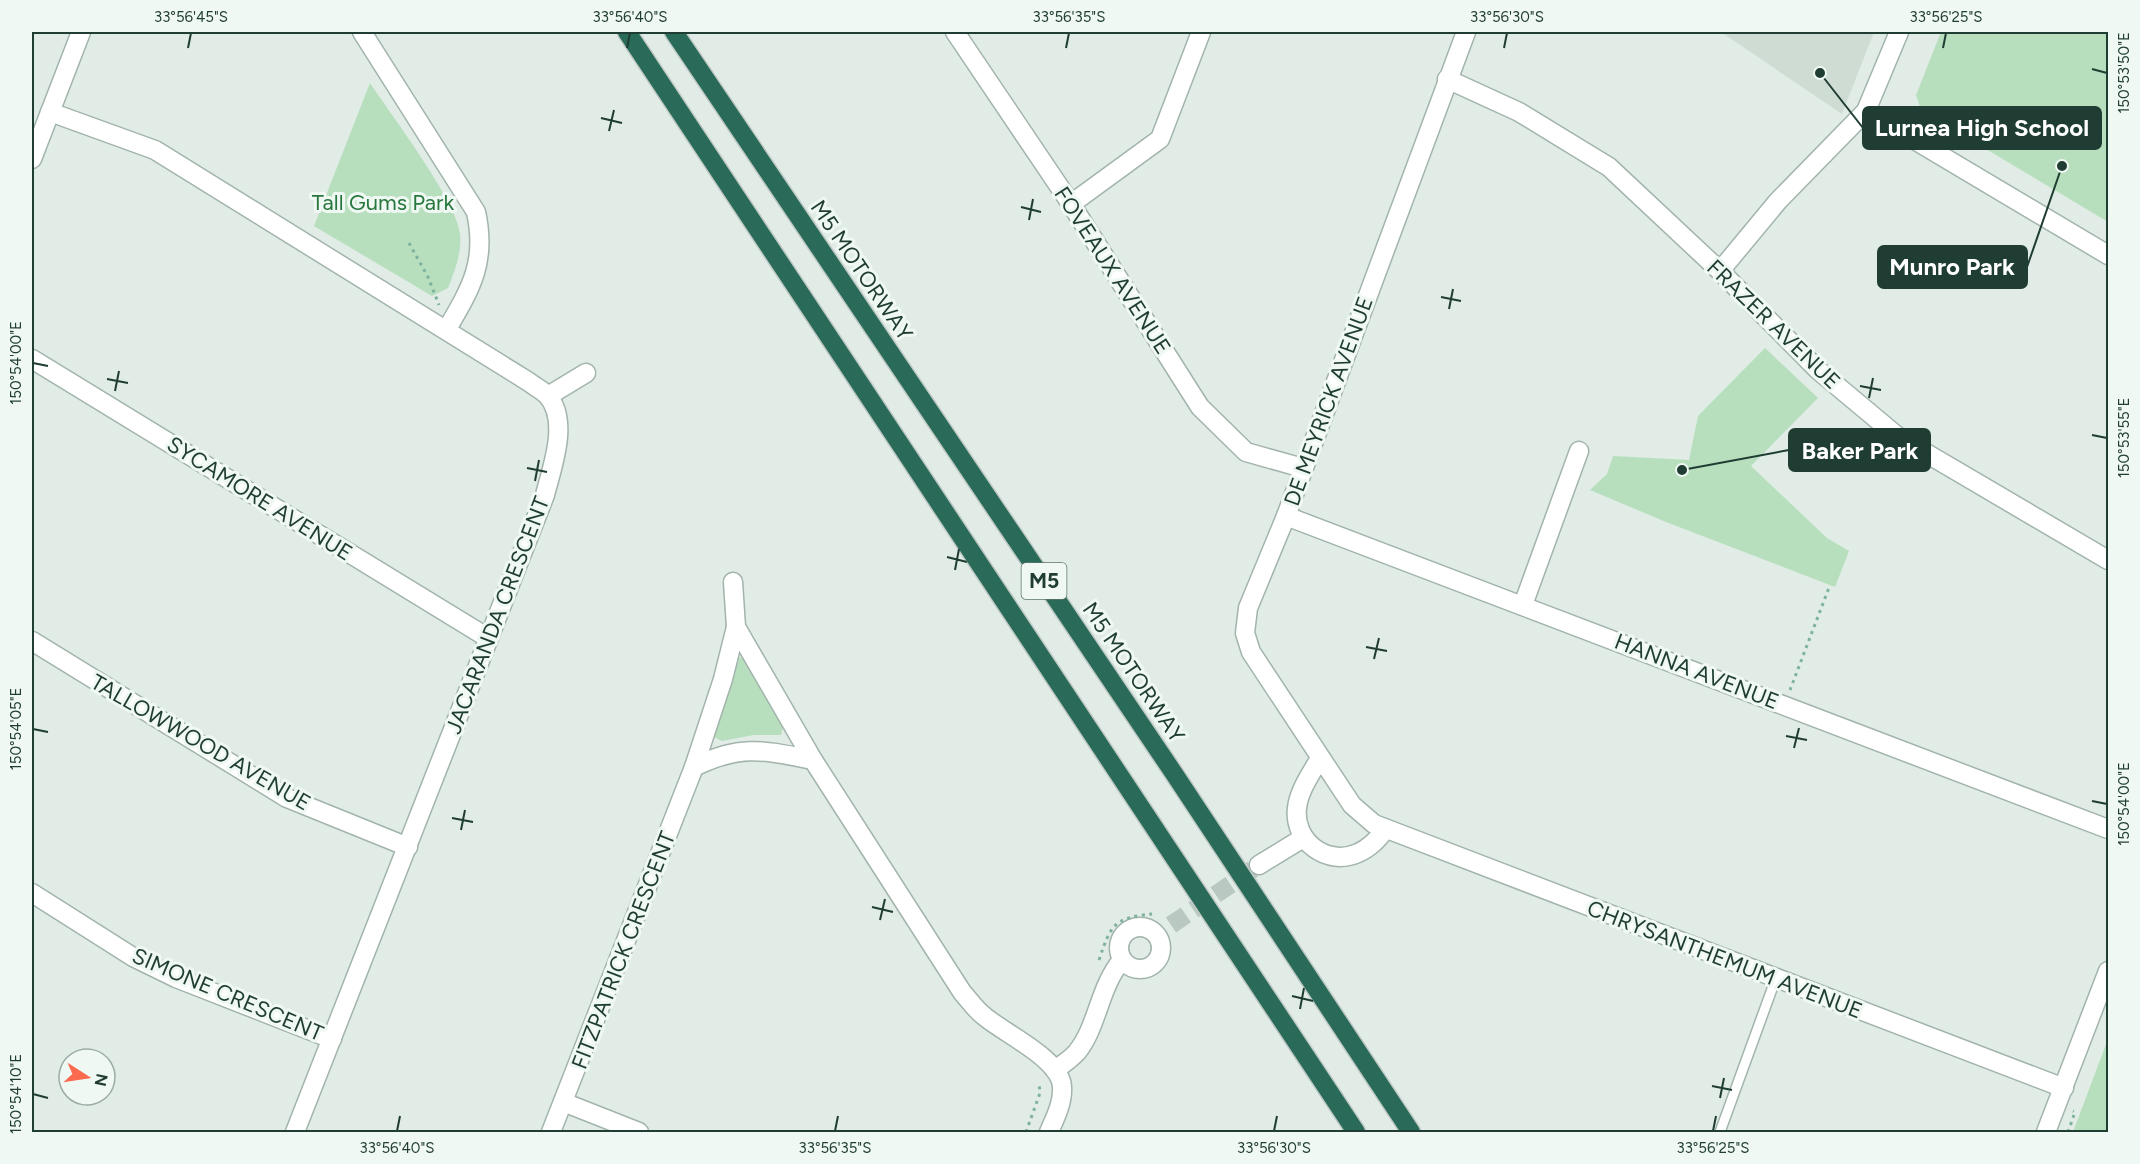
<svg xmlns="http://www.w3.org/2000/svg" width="2140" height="1164" viewBox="0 0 2140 1164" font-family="Figtree,sans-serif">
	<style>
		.built { fill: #cedcd4 }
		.green { fill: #b7dfbe }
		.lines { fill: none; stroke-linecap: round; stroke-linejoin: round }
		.minor-tunnel { stroke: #b9c9c1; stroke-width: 18; stroke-dasharray: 18 9; stroke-linecap: butt }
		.service-casing { stroke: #a2b4ac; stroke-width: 12 }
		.minor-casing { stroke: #a2b4ac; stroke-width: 21 }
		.motorway-casing { stroke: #c0c9c6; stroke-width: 21 }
		.path { stroke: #7eb29d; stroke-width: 3; stroke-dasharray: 3 4.5; stroke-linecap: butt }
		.service { stroke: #fff; stroke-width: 9 }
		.minor { stroke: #fff; stroke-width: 18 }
		.motorway { stroke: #296b58; stroke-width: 18 }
		.ticks { fill: none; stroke: #1f3d32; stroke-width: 2 }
		.labels { text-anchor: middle; stroke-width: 6; stroke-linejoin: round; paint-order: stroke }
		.shield { fill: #f0f8f3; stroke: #5e756c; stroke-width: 1.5 }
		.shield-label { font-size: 21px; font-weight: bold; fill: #1f3d32 }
		.park-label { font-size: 22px; fill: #27773e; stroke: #f0f8f3 }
		.street-label { font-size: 22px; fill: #1f3d32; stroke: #f0f8f3 }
		.leader { fill: none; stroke: #1f3d32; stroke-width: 2 }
		.callout-dot { fill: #1f3d32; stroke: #f0f8f3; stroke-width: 2 }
		.callout { fill: #1f3d32; stroke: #1f3d32; stroke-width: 2 }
		.callout-label { font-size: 24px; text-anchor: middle; font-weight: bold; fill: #fff }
		.neatline { fill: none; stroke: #1f3d32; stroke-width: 2 }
		.ticks-label { font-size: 15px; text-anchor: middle; fill: #1f3d32 }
	</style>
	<rect width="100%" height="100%" fill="#e0ece5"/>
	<polygon class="built" points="1721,32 1874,32 1842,114"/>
	<g class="green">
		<polygon points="1941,32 2108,32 2108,222 1921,110 1916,95"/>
		<path d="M370,83C391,115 457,201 460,234C462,253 455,270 448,288L432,296L314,226Z"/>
		<polygon points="1765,348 1818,398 1751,466 1827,538 1849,551 1835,587 1666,522 1590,490 1607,474 1613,456 1689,460 1698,416"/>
		<polygon points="742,657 748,658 761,691 784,724 781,735 754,735 722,741 714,737 712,732 736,659"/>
		<polygon points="2108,1039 2108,1132 2073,1132"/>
	</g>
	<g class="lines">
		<polyline class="minor-tunnel" points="1171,925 1259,865"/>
		<defs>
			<polyline id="service" points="1720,1132 1776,978"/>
			<g id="minor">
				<path d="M362,32L476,212C487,262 471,288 447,329"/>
				<polyline points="955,32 1071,204 1200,407 1246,452 1303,468"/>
				<polyline points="1466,32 1286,516 1248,608 1245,633 1251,652 1352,805 1374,824 2064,1088"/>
				<polyline points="1447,79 1519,112 1609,167 1720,271 1818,370 1897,436 2108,560"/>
				<polyline points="1866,111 2108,255"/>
				<path d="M50,112L155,150L529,382C534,386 542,390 547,395C570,420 552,467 545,495L295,1132"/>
				<polyline points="32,159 81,32"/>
				<polyline points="1071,204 1160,139 1201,32"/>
				<polyline points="1720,271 1778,201 1866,111 1899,32"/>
				<polyline points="32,359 488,638"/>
				<polyline points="548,396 586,373"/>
				<polyline points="1286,516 2108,829"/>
				<path d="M733,582L736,627L813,760L962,992C969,1000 976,1010 984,1016C1005,1034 1061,1059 1062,1087C1063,1103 1055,1118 1049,1132"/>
				<polyline points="1523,605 1579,451"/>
				<polyline points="32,641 287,798 408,847"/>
				<path d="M1320,758C1311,774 1299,790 1297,808C1293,841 1327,867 1358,853C1370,848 1378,839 1386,829"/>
				<polyline points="694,767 723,679 736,627"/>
				<polyline points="1259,865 1303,838"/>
				<polyline points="32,893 133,957 176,978 332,1039"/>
				<circle cx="1140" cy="948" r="21"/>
				<path d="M1055,1070C1063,1064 1071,1059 1077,1052C1098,1026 1099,987 1122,960"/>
				<polyline points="563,1102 639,1132"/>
				<path d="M551,1132L694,767C741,744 763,750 813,760"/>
				<polyline points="2046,1132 2108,971"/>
			</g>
			<g id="motorway">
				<polyline points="627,32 1356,1132"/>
				<polyline points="674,32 1175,775 1411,1132"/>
			</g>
		</defs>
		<use href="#service" class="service-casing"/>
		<use href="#minor" class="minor-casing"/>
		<use href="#motorway" class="motorway-casing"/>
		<g class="path">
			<polyline points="409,243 428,277 439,305"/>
			<polyline points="1790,690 1830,585"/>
			<path d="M1099,960C1111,924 1114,918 1152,914"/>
			<polyline points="1026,1132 1040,1093 1039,1083"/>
			<polyline points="2068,1132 2075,1112 2073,1111"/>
		</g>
		<use href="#service" class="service"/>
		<use href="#minor" class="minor"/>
		<use href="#motorway" class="motorway"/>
	</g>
	<path class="ticks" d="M188,48L191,33M627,48L630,33M1066,48L1069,33M1504,48L1507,33M1943,48L1946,33M2092,69L2107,73M601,118L622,123M609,131L614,110M1021,207L1041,212M1029,220L1033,199M1441,297L1461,301M1449,309L1453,289M33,363L48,366M107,379L128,383M1860,386L1881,390M115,391L119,371M1869,398L1873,378M2092,435L2107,438M527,468L547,472M535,481L539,460M947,557L967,562M955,570L959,549M1366,647L1387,651M1374,659L1379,638M33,729L48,732M1786,736L1807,740M1794,748L1799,728M2092,801L2107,804M452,818L473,822M461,830L465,810M872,907L893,912M880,920L885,899M1292,996L1313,1001M1300,1009L1304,988M1712,1086L1732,1090M33,1094L48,1098M1720,1098L1724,1078M397,1131L400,1116M835,1131L838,1116M1274,1131L1277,1116M1713,1131L1716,1116"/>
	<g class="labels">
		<rect class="shield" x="1021.5" y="563" width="45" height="36" rx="4.5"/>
		<g class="shield-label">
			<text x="1044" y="588">M5</text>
		</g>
		<g class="park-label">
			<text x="383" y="210">Tall Gums Park</text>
		</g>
		<g class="street-label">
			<text transform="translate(862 270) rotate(56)" y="8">M5 MOTORWAY</text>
			<text transform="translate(1113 270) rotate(57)" y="8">FOVEAUX AVENUE</text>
			<text transform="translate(1774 324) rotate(44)" y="8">FRAZER AVENUE</text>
			<text transform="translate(1328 401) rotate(-70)" y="8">DE MEYRICK AVENUE</text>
			<text transform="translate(260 498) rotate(32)" y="8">SYCAMORE AVENUE</text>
			<text transform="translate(497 615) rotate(-69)" y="8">JACARANDA CRESCENT</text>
			<text transform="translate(1697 671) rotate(21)" y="8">HANNA AVENUE</text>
			<text transform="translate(1134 672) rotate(56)" y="8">M5 MOTORWAY</text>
			<text transform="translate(201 742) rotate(30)" y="8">TALLOWWOOD AVENUE</text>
			<text transform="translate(623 950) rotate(-69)" y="8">FITZPATRICK CRESCENT</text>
			<text transform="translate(1725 959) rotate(21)" y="8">CHRYSANTHEMUM AVENUE</text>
			<text transform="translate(228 994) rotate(23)" y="8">SIMONE CRESCENT</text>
		</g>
	</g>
	<path class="leader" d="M1820 73L1863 128M2062 166L2027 267M1682 470L1789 450"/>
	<g class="callout-dot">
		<circle cx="1820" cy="73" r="6"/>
		<circle cx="2062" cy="166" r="6"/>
		<circle cx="1682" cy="470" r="6"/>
	</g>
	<g class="callout">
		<rect x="1863" y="107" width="238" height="42" rx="6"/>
		<rect x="1878" y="246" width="149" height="42" rx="6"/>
		<rect x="1789" y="429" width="141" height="42" rx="6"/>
	</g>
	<g class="callout-label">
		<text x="1982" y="136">Lurnea High School</text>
		<text x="1952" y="275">Munro Park</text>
		<text x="1860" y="459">Baker Park</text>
	</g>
	<rect width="2140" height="1164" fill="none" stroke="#f0f8f3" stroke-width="66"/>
	<g transform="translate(87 1077) rotate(102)"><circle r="28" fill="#f0f8f3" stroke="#9cada6" stroke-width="1.5"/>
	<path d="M0-4.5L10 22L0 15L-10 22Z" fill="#fb694e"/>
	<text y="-9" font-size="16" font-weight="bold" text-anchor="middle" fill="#1f3d32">N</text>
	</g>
	<rect x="33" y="33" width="2074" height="1098" class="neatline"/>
	<g class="ticks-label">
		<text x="191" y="22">33°56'45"S</text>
		<text x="630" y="22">33°56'40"S</text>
		<text x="1069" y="22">33°56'35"S</text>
		<text x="1507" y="22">33°56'30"S</text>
		<text x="1946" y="22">33°56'25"S</text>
		<text transform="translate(2124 73) rotate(-90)" y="5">150°53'50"E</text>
		<text transform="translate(16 363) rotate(-90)" y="5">150°54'00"E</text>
		<text transform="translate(2124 438) rotate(-90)" y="5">150°53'55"E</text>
		<text transform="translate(16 729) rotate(-90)" y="5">150°54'05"E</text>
		<text transform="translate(2124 804) rotate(-90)" y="5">150°54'00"E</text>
		<text transform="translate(16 1094) rotate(-90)" y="5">150°54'10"E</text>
		<text x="397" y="1153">33°56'40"S</text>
		<text x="835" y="1153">33°56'35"S</text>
		<text x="1274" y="1153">33°56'30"S</text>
		<text x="1713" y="1153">33°56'25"S</text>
	</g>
</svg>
